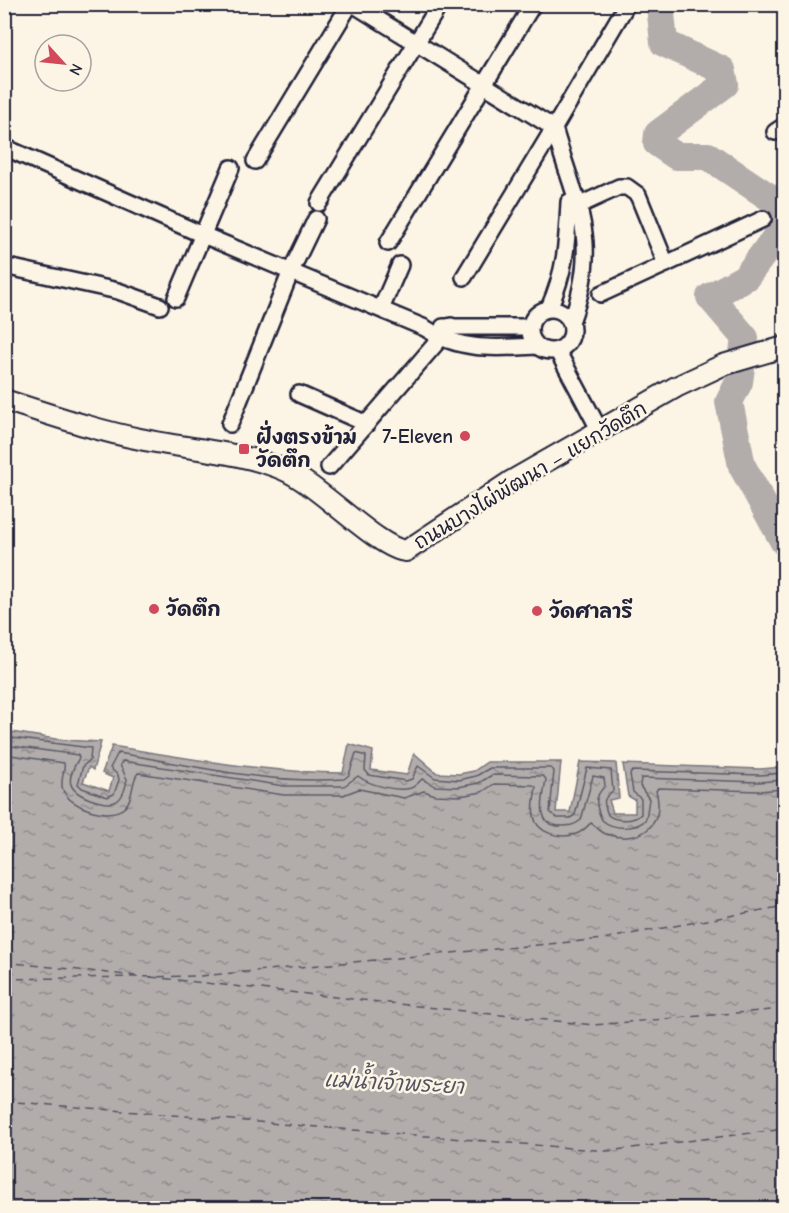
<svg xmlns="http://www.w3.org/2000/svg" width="789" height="1213" viewBox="0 0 789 1213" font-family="'Comic Neue','Playpen Sans Thai',sans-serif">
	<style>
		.water { fill: url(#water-ripples); stroke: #78757e; stroke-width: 1.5 }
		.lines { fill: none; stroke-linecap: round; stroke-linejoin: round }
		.shore { stroke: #5c5a68; stroke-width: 1.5 }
		.river { stroke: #b2adab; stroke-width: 28 }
		.ferry { stroke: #545362; stroke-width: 1.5; stroke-dasharray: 8 6; stroke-linecap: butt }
		.street-casing { stroke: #22223b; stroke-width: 20 }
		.secondary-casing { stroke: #22223b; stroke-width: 24 }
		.street { stroke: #fcf5e5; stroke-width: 15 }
		.secondary { stroke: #fcf5e5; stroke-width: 20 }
		.poi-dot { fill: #d1495b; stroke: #fcf5e5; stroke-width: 2 }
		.labels { text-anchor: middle; stroke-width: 5; stroke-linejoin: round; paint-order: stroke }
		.poi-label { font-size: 20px; font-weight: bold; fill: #22223b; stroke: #fcf5e5; text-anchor: start }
		.street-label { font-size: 20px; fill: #22223b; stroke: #fcf5e5 }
		.water-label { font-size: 21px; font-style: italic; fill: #545362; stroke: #fcf5e5 }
	</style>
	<defs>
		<pattern id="water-ripples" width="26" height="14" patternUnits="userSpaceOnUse" patternTransform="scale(1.5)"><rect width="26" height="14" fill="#b2adab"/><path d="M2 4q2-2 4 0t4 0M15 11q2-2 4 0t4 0" fill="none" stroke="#908c8c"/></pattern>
	</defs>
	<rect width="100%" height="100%" fill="#fcf5e5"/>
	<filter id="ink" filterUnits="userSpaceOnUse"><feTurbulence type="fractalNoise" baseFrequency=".0167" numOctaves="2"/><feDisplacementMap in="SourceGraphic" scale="12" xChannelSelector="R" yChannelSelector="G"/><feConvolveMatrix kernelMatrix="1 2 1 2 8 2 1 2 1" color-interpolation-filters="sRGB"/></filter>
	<g filter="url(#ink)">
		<path class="water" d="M5,731L62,740L101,742L93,770L89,767L83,782L109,791L113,778L102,773L112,746C189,759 265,772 343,773L349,744L373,751L371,770L407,775L414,753L437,773L459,774L474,771L487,762H561L556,812H570L580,762L616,763L619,798L609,800L613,813H635V800L628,796L623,764L760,769L784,767V1208H5Z"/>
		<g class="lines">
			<g class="shore">
				<path d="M4,737L91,748L90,760L83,766L78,784L82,788L107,797L114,794L119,780L118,775L110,768L118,753C192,765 269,785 344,779L349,775L356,753L366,756L365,770L369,775L406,781L412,779L418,766L435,778L459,780L476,776L490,768H551L554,771L550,812L557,818H570L575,815L587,768L611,770L613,791C602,799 603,802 608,815C615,821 634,822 641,814V799L633,792L630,774L633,771L760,775L784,773"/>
				<path d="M4,745L78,755L79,758C66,779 66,790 90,799C113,807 123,805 127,779L120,765L123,761L284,786H344L358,776C369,785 397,792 411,788C416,786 419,782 422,779L435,786L458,787L479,783L492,775L543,776L546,779C544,795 534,825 559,826C568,826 574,826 581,820L593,776L604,778L605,786C593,797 596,807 602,820C613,830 637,830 646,819L649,799L640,786L641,778L759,782L784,780"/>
				<path d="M4,754L64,763C66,771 59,780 63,790C70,808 110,821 125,807C134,798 131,781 138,773L284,795H343L359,789L404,798L424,791L435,795L460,796L482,792L494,784L533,785L536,787C535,796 532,807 534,816C537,834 561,839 576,834C583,832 587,826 591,823C596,826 600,832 606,834C639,845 666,826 656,791L658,788L759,791L784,789"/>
			</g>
			<g class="river">
				<polyline points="660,4 664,43 722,70 725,84 658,134 657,143 676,156 708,156 784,207"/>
				<polyline points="784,214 776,237 746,277 710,297 745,338 739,382 729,402 742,466 784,542"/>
			</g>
			<g class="ferry">
				<polyline points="4,962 136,976"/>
				<polyline points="150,977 593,1025 784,1009"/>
				<polyline points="4,979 201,976 603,939 784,906"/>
				<polyline points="4,1101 607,1151 784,1129"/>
			</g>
			<defs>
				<g id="street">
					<polyline points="353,4 554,128 464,277"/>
					<polyline points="775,132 784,126"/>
					<path d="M4,147L203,235L425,328C460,352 496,348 536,346"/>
					<polyline points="255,161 350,4"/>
					<polyline points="319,203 440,4"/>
					<polyline points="569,210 619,187 627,187 638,195 666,264 763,219"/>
					<polyline points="388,243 533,4"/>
					<polyline points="4,266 118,291 160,306"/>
					<polyline points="601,294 666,264"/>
					<polyline points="176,298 231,168"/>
					<path d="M549,308C566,270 567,242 569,202"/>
					<circle cx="551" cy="330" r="21"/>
					<polyline points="381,309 400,265"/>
					<path d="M571,322C602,238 576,207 554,128L627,4"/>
					<polyline points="443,327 530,327"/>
					<polyline points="557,350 600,431"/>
					<polyline points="299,394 367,424"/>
					<polyline points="230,424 291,271 316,219"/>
					<polyline points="329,467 451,326"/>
				</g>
				<path id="secondary" d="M4,400C49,414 94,430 140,439C186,449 238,451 282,469C319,484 378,549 406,551L510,482L676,387L723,365L784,347"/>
			</defs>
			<use href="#street" class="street-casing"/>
			<use href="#secondary" class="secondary-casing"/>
			<use href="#street" class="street"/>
			<use href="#secondary" class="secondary"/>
		</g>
	</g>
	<g class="poi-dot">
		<circle cx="465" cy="436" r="6"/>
		<rect x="238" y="443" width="12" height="12" rx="3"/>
		<circle cx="154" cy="609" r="6"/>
		<circle cx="537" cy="611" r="6"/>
	</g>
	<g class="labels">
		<g class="poi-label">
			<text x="453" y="443" text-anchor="end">7-Eleven</text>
			<text x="256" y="444">ฝั่งตรงข้าม<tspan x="256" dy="23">วัดตึก</tspan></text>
			<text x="166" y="616">วัดตึก</text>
			<text x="549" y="618">วัดศาลารี</text>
		</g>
		<g class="street-label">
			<text transform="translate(530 475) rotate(-31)" y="7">ถนนบางไผ่พัฒนา – แยกวัดตึก</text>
		</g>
		<g class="water-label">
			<text transform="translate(394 1083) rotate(3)" y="7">แม่น้ำเจ้าพระยา</text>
		</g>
	</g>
	<rect width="789" height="1213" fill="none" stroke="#fcf5e5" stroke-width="24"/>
	<rect x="12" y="12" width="765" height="1189" fill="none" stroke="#22223b" stroke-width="2" filter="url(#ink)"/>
	<g transform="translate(63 63) rotate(117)"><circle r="28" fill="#fcf5e5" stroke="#a5a1a1" stroke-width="1.5"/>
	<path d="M0-4.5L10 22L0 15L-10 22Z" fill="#d1495b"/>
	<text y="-9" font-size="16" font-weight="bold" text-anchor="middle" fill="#22223b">N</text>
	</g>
</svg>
